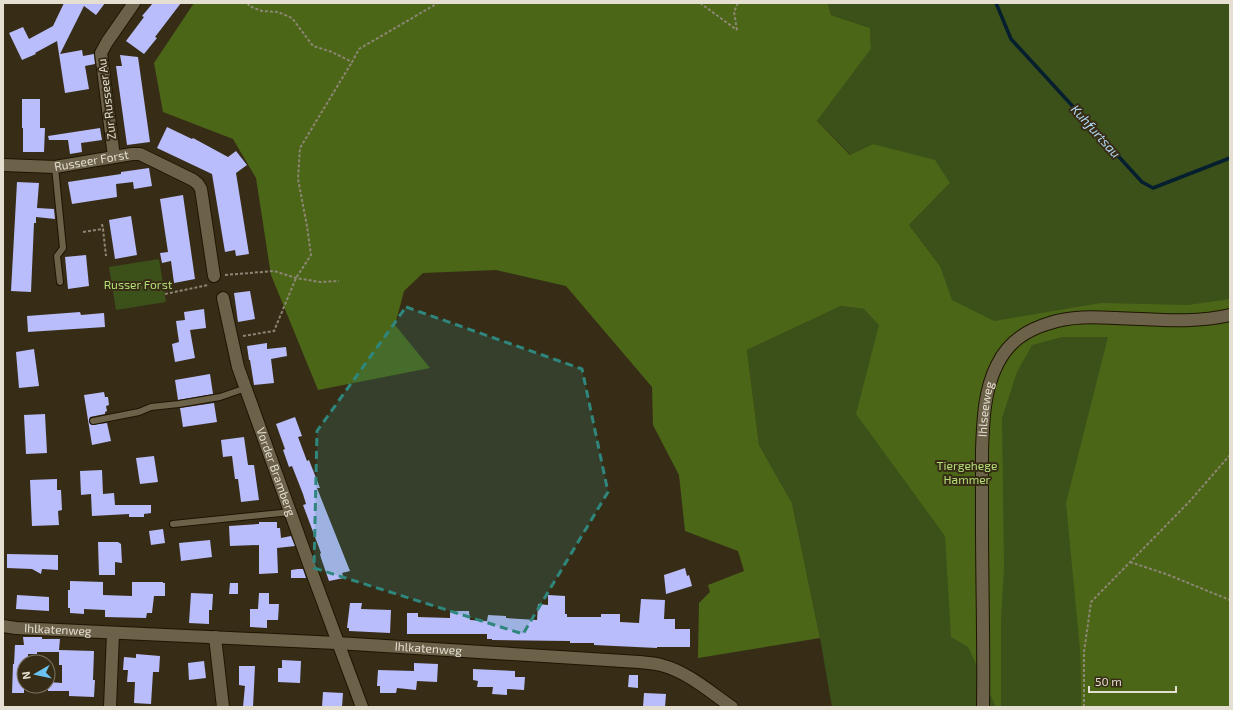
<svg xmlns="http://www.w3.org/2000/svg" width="1233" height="710" viewBox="0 0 1233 710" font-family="'Exo 2',sans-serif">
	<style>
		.green { fill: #3c501a }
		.forest { fill: #4b6617 }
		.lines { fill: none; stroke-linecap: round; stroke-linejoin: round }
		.stream { stroke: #061f2f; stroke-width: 3.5 }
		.building { fill: #b9bdfb }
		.lane-casing { stroke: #1e1502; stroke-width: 8 }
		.street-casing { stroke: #1e1502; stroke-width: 14 }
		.path { stroke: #8e8674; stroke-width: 2; stroke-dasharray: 3 2; stroke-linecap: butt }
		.lane { stroke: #6c624a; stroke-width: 6 }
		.street { stroke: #6c624a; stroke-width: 12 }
		.marked { fill: #2f867d; fill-opacity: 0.2; stroke: #2f867d; stroke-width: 3; stroke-dasharray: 8 5; stroke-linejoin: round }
		.labels { text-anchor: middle; stroke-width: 4; stroke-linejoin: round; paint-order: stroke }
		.street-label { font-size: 12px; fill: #e5dfd1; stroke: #372d17 }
		.park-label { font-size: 12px; fill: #b5df78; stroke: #372d17 }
		.water-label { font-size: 13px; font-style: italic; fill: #b4dbf6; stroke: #372d17 }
	</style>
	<rect width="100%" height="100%" fill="#372d17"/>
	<g class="green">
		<polygon points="828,3 1230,3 1230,446 1080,650 1081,707 832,707 820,638 792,503 759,445 747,350 841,306 864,309 940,266 909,225 950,183 873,144 851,155 817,121 871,49 870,28 831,15"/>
		<polygon points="159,259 166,302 116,310 109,267"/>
	</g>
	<polygon class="forest" points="194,3 828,3 831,15 870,28 871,49 817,121 850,155 873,144 935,160 950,183 909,225 940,266 952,300 994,321 1101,303 1188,305 1230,299 1230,707 1081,707 1080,650 1066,503 1108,337 1062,337 1032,345 1017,372 1002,418 1004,567 1001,621 1001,707 996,707 968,647 951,637 945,536 856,414 879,325 864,309 841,306 747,350 759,445 792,503 820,638 698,658 699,603 710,592 708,585 744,571 738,551 685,531 679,475 653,425 652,387 566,286 496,270 423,273 404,291 395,325 430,368 318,390 271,275 256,178 233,139 163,112 154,63"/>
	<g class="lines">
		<polyline class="stream" points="996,3 1011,39 1142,182 1153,188 1230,158"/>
	</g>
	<g class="building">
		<polygon points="64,3 105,3 96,15 84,6 60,54 82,50 83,56 94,54 95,64 85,66 89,89 65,93 57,41 35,53 36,54 22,60 9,33 23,27 29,39 53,26"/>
		<polygon points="153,3 181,3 155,37 157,38 144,54 126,41 144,17 142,16"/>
		<polygon points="120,55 138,57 150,142 127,145 116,66 122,66"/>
		<polygon points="22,99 40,99 40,128 45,128 44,152 23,152 23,128 22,128"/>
		<polygon points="167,127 192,139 193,138 228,157 236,151 247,165 236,173 249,254 236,256 235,250 225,252 212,174 157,148"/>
		<polygon points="100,128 102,140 81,143 82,152 70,154 68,140 49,140 48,136"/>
		<polygon points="149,168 152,186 134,189 133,182 116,184 117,197 72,204 68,182 121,174 121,172"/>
		<polygon points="17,182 39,183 37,208 54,209 55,219 36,217 36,223 34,223 31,292 11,291"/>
		<polygon points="183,195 195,279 174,283 171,261 162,263 160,253 168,252 160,199"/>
		<polygon points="131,216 137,255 115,259 109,220"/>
		<polygon points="86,255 89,286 68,289 65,257"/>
		<polygon points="250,291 255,319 238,322 234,293"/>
		<polygon points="204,309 206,328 190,330 195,358 175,362 172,344 179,342 176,321 185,320 184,312"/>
		<polygon points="80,312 81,315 104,313 105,327 28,332 27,316"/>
		<polygon points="267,343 267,349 286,347 287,356 271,359 274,383 254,385 250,360 249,360 247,346"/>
		<polygon points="34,349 39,386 19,388 16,352"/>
		<polygon points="210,374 213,394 178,400 175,380"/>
		<polygon points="104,392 105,397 108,397 109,405 106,406 107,411 105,412 105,414 90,417 89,421 92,425 107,423 111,441 92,445 84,395"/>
		<polygon points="214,403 217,422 183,427 180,408"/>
		<polygon points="45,414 47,453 26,454 24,415"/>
		<polygon points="295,417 302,436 298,437 307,461 309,460 320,488 317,488 350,571 342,573 344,578 329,581 321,558 320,554 321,553 303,505 306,504 303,494 292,466 289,467 283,450 285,449 276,424"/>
		<polygon points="244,437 248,465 254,465 259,500 241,502 238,479 235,479 232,456 223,457 221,440"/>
		<polygon points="154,456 158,482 140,484 136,458"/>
		<polygon points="102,470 103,494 114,493 115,505 151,505 151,513 144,514 144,517 129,517 129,514 92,516 91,494 81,495 80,471"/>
		<polygon points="57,479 57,490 61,490 62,510 58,511 59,525 32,526 30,480"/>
		<polygon points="259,522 277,522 277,528 280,528 281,538 291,536 295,546 277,548 278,573 259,574 259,545 230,546 229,526 259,524"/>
		<polygon points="163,529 165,543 151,545 149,531"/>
		<polygon points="210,540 212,557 181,561 179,543"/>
		<polygon points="98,542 118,542 121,544 122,563 115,562 115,575 99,575"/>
		<polygon points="7,554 58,555 58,570 42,569 41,574 32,569 7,568"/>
		<polygon points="685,568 687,576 689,575 692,586 666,594 664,575"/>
		<polygon points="298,569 303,569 306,578 291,578 291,570"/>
		<polygon points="70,581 103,582 103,595 132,596 132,582 163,582 163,583 165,583 165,596 154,596 152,613 147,613 146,618 105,617 105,610 84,609 84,614 70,613 70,608 68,608 68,590 70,590"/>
		<polygon points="230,583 238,583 238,594 229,594"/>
		<polygon points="191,593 213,594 212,610 209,610 209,624 189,623"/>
		<polygon points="259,593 269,593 269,604 279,604 278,620 267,620 267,628 250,627 250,609 258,609"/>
		<polygon points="17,595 49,597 49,611 16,609"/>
		<polygon points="548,595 565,596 565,614 567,614 567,617 601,617 601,614 620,614 620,622 639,623 641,599 665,600 664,619 675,619 675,629 690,629 690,647 657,647 657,648 594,645 594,643 570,643 570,641 492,640 492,639 487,639 487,634 407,634 407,613 418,613 418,617 450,618 450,611 469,611 470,620 487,621 488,615 506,616 506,618 537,620 538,604 548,605"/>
		<polygon points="350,603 362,603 361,609 391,610 390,633 349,631 349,628 347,628"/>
		<polygon points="23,637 42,637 42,639 60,639 59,650 94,651 93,680 95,680 94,697 69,696 69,691 48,691 48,682 62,683 62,665 59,665 59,650 59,652 37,652 37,654 28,654 28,662 24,662 24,693 12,693 13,664 14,664 15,645 24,645"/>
		<polygon points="136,654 160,656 159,672 153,672 151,704 134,703 135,682 127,682 128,670 123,670 124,657 136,658"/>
		<polygon points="282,660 301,661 300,683 278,682 278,668 282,668"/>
		<polygon points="204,661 206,678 189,680 188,663"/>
		<polygon points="414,663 438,664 437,682 417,681 416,690 397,688 396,693 380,693 380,686 377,686 378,670 414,671"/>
		<polygon points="239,666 255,666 253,707 243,707 245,686 239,685"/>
		<polygon points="473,669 515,671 515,677 525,677 524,690 507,689 507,695 492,694 493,687 477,687 478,681 473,680"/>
		<polygon points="629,675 638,675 638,688 628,687"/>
		<polygon points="323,692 343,693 342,707 322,707"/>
		<polygon points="644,693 666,694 665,707 643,707"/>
	</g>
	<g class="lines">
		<defs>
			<g id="lane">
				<polyline points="55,167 63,248 57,256 60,282"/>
				<polyline points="93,421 139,412 151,407 179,404 220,397 246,388"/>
				<polyline points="173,524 291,512"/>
			</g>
			<g id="street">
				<polyline points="114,157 101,53 107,42 134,3"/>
				<path id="s1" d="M3,165L55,167L132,154H140L193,180L198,184L201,189L214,276"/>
				<path id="s2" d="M223,298L238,367L314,578L362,707"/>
				<path id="s3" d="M3,626L16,628L337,643L639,662C647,663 654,663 661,665C688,672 710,692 732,707"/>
				<polyline points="215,637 223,707"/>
				<polyline points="110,707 113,633"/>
				<path id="s4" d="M983,707C984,646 982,584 982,523C982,499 982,474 982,450C983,422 984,390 997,365C1008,342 1026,330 1050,323C1071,316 1093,317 1116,318C1153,319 1193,324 1230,315"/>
			</g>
		</defs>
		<use href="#lane" class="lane-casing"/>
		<use href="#street" class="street-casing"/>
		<g class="path">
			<polyline points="248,3 249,6 262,11 278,12 292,18 313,46 332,52 352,62 359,49 438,3"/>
			<polyline points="700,3 737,30"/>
			<polyline points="737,30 734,12 738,3"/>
			<polyline points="102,224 103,229"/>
			<polyline points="83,232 103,229 106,256"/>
			<polyline points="225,275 274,271 296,278 320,282 339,281"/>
			<polyline points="165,294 208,285"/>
			<polyline points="243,336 274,331 296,278 311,255 307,226 298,179 300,148 352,62"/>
			<polyline points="1130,562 1166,574 1230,600"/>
			<polyline points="1084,707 1084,652 1091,602 1189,502 1230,455"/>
		</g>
		<use href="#lane" class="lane"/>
		<use href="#street" class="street"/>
	</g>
	<path class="marked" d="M406,307L582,369L608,492L523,634L314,568L317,431Z"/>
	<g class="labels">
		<g class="street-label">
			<text transform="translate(107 99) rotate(-97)" y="4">Zur Russeer Au</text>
			<text dy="4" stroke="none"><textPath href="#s1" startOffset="89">Russeer Forst</textPath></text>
			<text dy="4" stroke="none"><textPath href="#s4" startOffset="298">Ihlseeweg</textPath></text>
			<text dy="4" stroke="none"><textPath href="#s2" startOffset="182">Vorder Bramberg</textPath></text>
			<text dy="4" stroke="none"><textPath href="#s3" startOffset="55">Ihlkatenweg</textPath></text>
			<text dy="4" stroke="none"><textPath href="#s3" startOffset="426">Ihlkatenweg</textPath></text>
		</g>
		<g class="park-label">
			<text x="138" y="289">Russer Forst</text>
			<text x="967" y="470">Tiergehege<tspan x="967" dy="14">Hammer</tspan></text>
		</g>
		<g class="water-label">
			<text transform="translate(1096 131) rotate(48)" y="5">Kuhfurtsau</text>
		</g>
	</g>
	<rect width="1233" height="710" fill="none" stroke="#e5dfd1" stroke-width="8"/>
	<g transform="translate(36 674) rotate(261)"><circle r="19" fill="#372d17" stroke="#7d7461"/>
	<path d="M0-3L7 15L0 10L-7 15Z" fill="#6ac3f1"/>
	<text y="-6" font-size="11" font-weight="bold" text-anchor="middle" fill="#e5dfd1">N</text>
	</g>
	<path d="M1089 686v6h87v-6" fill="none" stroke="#e5dfd1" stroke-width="2"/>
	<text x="1095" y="686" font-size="12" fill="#e5dfd1" stroke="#372d17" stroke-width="3" paint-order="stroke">50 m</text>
</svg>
